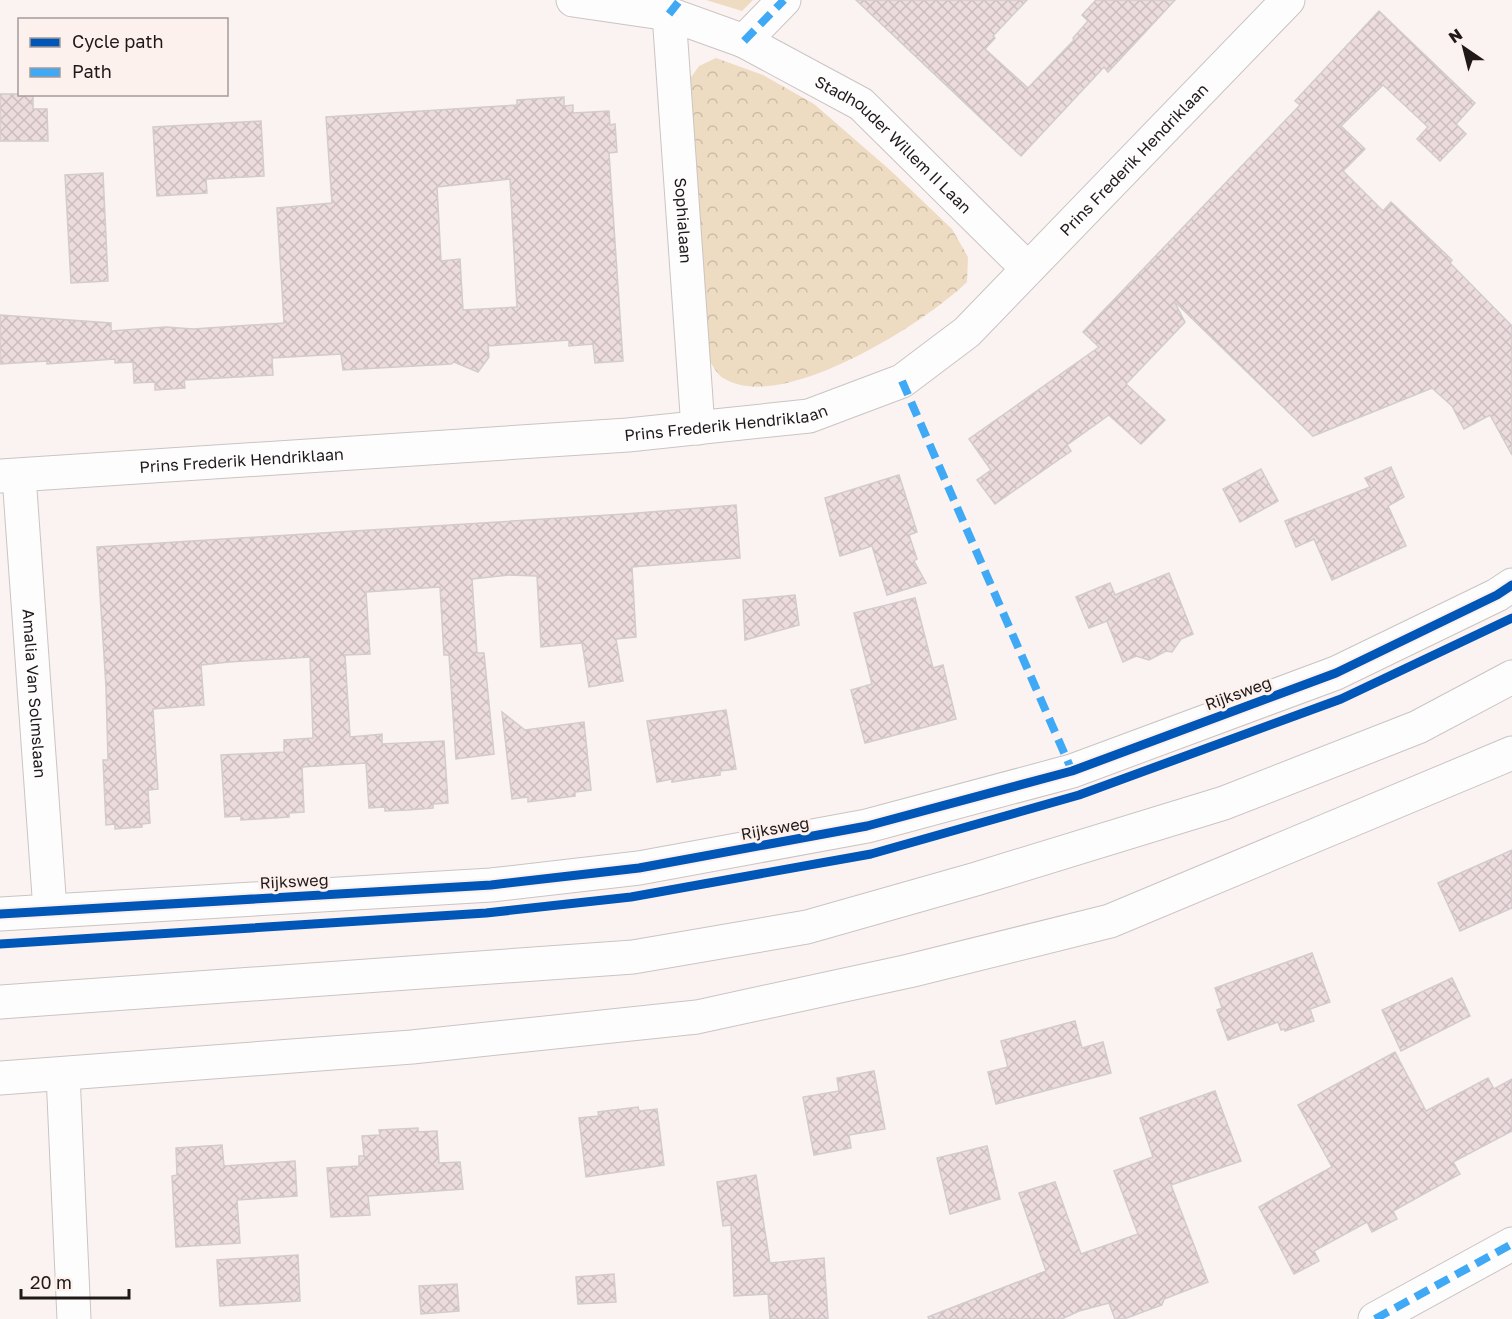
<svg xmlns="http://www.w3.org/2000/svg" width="1512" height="1319" viewBox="0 0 1512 1319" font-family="'Golos Text',sans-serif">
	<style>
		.green { fill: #eedcc2 }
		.forest { fill: url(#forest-crowns) }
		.building { fill: url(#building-cross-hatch); stroke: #d2cccd; stroke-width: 1.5; fill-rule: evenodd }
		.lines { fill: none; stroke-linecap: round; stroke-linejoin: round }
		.minor-casing { stroke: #cac4c3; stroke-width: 35 }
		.major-casing { stroke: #cac4c3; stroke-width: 35 }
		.minor { stroke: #fefdfd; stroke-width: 33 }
		.major { stroke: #fefdfd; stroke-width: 33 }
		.quiet { stroke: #3fa9f5; stroke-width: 8; stroke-dasharray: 15 8; stroke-linecap: butt }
		.cycleway-casing { stroke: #fdf1ee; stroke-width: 13 }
		.cycleway { stroke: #0057b8; stroke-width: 9 }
		.labels { text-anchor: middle; stroke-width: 6; stroke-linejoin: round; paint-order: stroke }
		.street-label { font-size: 16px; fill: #1f1a19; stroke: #fdf1ee }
	</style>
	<defs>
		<pattern id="forest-crowns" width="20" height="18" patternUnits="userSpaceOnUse" patternTransform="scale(1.5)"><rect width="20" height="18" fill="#eedcc2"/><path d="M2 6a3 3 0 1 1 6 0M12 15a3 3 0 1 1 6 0" fill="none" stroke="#ccbca6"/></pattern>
		<pattern id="building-cross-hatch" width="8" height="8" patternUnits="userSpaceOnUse" patternTransform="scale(1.5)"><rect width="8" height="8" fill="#eddcde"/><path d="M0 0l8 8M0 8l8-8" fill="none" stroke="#cbbcbe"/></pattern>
	</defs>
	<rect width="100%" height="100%" fill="#faf3f2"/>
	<polygon class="green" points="706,0 753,0 742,11"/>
	<path class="forest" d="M716,58L763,75L814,104L890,170L952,229L968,257L967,282C925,323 781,415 723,378C716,374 711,362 707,356L689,80L699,66Z"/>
	<g class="building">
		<polygon points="856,0 1027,0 993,36 995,38 985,49 1028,88 1074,40 1073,38 1088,21 1082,15 1096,0 1175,0 1108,72 1104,67 1021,156"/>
		<polygon points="1379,11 1475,103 1456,124 1466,134 1440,161 1417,139 1428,127 1383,85 1341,126 1365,149 1343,171 1383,211 1391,202 1452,260 1450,263 1512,326 1512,455 1490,415 1464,429 1452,406 1432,388 1313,436 1174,301 1185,322 1126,384 1165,420 1141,444 1109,415 1067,445 1071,451 995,504 977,480 991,470 969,439 1099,347 1083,332 1300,105 1295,101"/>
		<polygon points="0,94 33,94 33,109 47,109 48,141 0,141"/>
		<path d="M564,97V106L573,105V113L609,111L610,125L615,124L617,152L609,153L623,361L595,363L593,344L569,346V340L488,346L489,357L478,372L454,362L451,364L343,370L341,354L272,358L273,375L184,380L185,388L155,390V382L134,383L133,362L115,363V359L47,364V361L0,364V315L111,323V331L166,327L193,329L284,323L277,208L332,203L326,117L517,105V100ZM510,179L517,307L463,310L460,259L441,261L437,187Z"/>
		<polygon points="261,121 264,176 206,179 207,193 157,196 153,127"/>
		<polygon points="103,173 108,281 71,283 65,175"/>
		<polygon points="1391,467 1404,497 1388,506 1406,546 1332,580 1314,539 1296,547 1285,521 1370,487 1365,478"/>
		<polygon points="1261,469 1278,501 1240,522 1223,489"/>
		<polygon points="899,475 917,532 909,535 917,559 914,561 926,583 887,595 872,546 840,556 825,498"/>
		<polygon points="736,505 740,558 632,567 636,637 616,639 623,681 589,687 582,643 541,647 537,576 509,575 472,579 477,653 484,653 494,754 456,759 449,655 444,655 440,587 366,592 370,654 345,655 350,737 382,734 382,744 444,741 448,803 433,804 433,808 408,810 385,811 385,807 369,808 366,763 302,767 304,812 289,813 289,817 241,820 241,816 225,817 221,755 284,752 284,740 313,738 310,657 229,662 201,665 204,705 153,709 158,789 148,790 150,823 142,824 142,827 115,829 115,824 106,825 103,760 108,760 106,687 97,547 625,514"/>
		<polygon points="1169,573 1193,634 1181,639 1172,652 1166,651 1149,660 1136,656 1123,662 1107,621 1089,628 1076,597 1110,583 1115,595"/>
		<polygon points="795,595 799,625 745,640 743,600"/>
		<polygon points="915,598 933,668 943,665 956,719 865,743 851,690 872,684 854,613"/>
		<polygon points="726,710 736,769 720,771 720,775 697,778 672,782 672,779 657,782 647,721"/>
		<polygon points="502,712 525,730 584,722 591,790 575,792 575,796 528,802 528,797 512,799"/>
		<polygon points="1512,850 1512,908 1460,931 1438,883"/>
		<polygon points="1312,953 1330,1002 1310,1009 1314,1021 1285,1031 1284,1029 1281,1030 1278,1022 1228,1040 1217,1010 1222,1008 1215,988"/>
		<polygon points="1452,978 1470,1016 1401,1051 1382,1010"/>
		<polygon points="1075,1021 1082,1048 1103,1042 1111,1073 996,1104 988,1072 1008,1067 1001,1041"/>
		<polygon points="1395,1052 1426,1111 1488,1078 1494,1089 1512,1079 1512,1131 1453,1162 1460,1174 1393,1211 1397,1219 1372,1232 1367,1222 1314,1251 1319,1261 1294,1274 1259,1207 1332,1167 1298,1105"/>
		<polygon points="874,1071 885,1129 849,1135 851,1148 814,1155 803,1097 839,1091 837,1078"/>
		<polygon points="1215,1091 1241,1161 1171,1185 1208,1282 1164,1299 1162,1305 1124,1319 1115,1319 1109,1303 1079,1311 1062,1319 929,1319 928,1317 1046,1271 1019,1193 1055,1182 1081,1254 1138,1234 1114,1171 1153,1157 1140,1118"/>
		<polygon points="638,1107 639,1111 657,1109 664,1165 586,1177 579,1118 599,1116 598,1112"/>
		<polygon points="418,1128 418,1132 437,1131 439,1163 460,1162 463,1189 368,1196 370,1215 331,1217 327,1168 359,1166 359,1156 364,1156 362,1136 380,1135 379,1130"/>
		<polygon points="222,1145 224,1166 295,1161 297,1196 237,1200 240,1243 176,1247 172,1176 177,1175 176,1148"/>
		<polygon points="987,1146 1000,1199 950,1214 937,1158"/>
		<polygon points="756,1175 770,1263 824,1258 828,1319 770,1319 768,1294 734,1296 731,1225 723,1226 717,1182"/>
		<polygon points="298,1255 300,1301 220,1306 217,1260"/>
		<polygon points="614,1274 616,1302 578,1304 576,1277"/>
		<polygon points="457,1284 459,1311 421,1314 419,1286"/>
	</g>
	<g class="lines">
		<defs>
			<g id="minor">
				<path id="s1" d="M573,0L669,14L744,41L861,104L1027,268"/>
				<path id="s2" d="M669,14L698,428"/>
				<polyline points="744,41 784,0"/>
				<path id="s3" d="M0,476L628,435L809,416L902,381L967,332L1288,0"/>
				<path id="s4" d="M19,476L50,910"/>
				<polyline points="0,914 491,885 639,868 867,826 1072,771 1336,673 1497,595 1512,585"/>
				<polyline points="63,1074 74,1319"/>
				<polyline points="0,1078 412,1047 697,1017 909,971 1110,921 1512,753"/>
				<polyline points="1375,1319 1512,1244"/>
			</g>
			<polyline id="major" points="0,1002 633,957 807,927 976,879 1224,803 1418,727 1512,677"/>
		</defs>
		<use href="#minor" class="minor-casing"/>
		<use href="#major" class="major-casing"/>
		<use href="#minor" class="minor"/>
		<use href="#major" class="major"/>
		<g class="quiet">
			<polyline points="669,14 680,0"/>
			<polyline points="744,41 784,0"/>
			<polyline points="902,381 1072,771"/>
			<polyline points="1375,1319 1512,1244"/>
		</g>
		<defs>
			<g id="cycleway">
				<polyline points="0,914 491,885 639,868 867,826 1072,771 1336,673 1497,595 1512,585"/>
				<polyline points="0,944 486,913 631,897 871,854 1079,795 1341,699 1512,618"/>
			</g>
		</defs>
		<use href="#cycleway" class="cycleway-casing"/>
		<use href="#cycleway" class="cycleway"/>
	</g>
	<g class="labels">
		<g class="street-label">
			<text dy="6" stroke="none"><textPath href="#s1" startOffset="360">Stadhouder Willem II Laan</textPath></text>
			<text dy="6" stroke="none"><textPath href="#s3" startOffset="1232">Prins Frederik Hendriklaan</textPath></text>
			<text dy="6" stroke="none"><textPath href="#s2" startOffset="207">Sophialaan</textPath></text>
			<text dy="6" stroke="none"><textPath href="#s3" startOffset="728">Prins Frederik Hendriklaan</textPath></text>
			<text dy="6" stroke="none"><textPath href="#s3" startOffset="242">Prins Frederik Hendriklaan</textPath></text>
			<text dy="6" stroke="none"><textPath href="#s4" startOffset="218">Amalia Van Solmslaan</textPath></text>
			<text transform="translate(1238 693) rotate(-20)" y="6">Rijksweg</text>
			<text transform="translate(775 828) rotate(-10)" y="6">Rijksweg</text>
			<text transform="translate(294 881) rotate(-3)" y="6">Rijksweg</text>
		</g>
	</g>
	<rect x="18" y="18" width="210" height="78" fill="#fdf1ee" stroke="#a49b99" stroke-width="1.5"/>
	<rect x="30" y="38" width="30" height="9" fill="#0057b8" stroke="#a49b99" stroke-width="1.5"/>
	<text x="72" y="48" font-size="18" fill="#1f1a19">Cycle path</text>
	<rect x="30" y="68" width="30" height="9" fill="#3fa9f5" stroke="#a49b99" stroke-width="1.5"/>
	<text x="72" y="78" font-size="18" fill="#1f1a19">Path</text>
	<g transform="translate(1464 48) rotate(325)" stroke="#fdf1ee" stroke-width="4.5" paint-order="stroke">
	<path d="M0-4.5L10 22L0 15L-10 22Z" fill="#1f1a19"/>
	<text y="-9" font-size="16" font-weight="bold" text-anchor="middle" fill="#1f1a19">N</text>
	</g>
	<path d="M21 1289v9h108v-9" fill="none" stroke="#1f1a19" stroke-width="3"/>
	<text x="30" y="1289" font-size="18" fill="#1f1a19" stroke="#fdf1ee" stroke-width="4.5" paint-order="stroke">20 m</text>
</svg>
